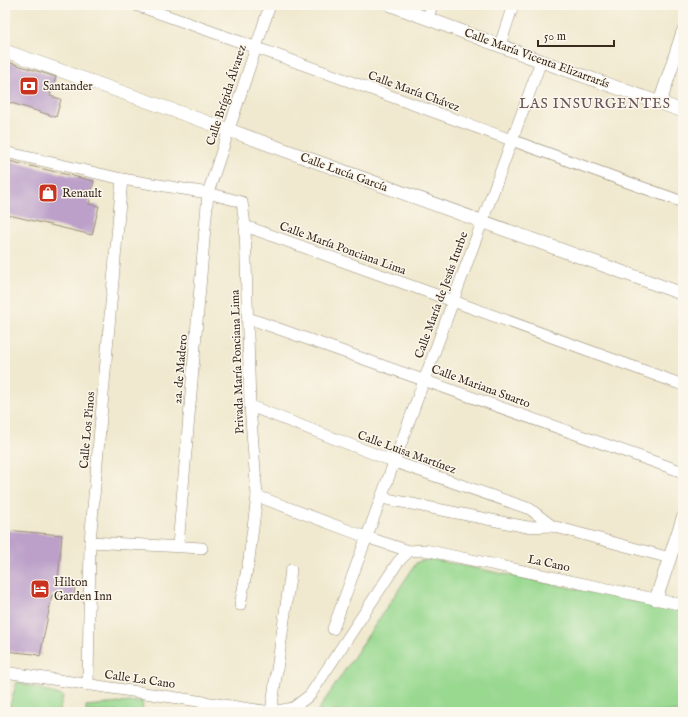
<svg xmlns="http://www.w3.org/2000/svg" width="688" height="717" viewBox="0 0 688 717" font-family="'IM FELL English',serif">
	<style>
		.green { fill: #98d88f; stroke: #6a8156 }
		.building { fill: #bca0c9 }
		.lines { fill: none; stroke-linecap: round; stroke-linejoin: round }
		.minor-casing { stroke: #968a76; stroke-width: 12 }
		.tertiary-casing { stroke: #968a76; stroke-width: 14 }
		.minor { stroke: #fff; stroke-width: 11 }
		.tertiary { stroke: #fff; stroke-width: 13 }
		.labels { text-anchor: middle; stroke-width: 3; stroke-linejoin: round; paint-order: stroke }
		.street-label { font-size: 12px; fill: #3b2a1e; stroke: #fbf7ec }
		.poi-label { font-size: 12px; fill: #3b2a1e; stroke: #fbf7ec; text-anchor: start }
		.quarter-label { font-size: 14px; letter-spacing: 1px; fill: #68535a; stroke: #fbf7ec }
	</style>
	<rect width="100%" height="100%" fill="#fbf7ec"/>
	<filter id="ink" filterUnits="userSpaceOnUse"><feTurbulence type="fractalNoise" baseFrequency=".025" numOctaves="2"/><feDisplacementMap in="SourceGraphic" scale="8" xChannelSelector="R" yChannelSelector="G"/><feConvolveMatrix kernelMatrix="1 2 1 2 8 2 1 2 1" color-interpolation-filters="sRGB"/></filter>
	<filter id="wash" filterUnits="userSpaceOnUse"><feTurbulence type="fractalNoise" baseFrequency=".012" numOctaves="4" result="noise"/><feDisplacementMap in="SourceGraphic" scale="16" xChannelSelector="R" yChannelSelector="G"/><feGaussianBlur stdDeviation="0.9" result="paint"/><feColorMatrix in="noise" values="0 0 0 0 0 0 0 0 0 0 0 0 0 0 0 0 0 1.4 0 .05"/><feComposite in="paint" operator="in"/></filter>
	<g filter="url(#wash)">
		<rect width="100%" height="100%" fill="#f0e9cf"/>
		<g class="green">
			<polygon points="431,559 683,611 683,712 317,712 417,562"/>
			<polygon points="17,682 63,696 59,712 8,712"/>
			<polygon points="142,701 143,712 86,712 86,706"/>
		</g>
		<g id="blocks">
			<g class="building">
				<polygon points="5,61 56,77 50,96 61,99 56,117 5,101"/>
				<polygon points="5,160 94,181 89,204 99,206 92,235 5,214"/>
				<polygon points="5,530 62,535 58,581 74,583 75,597 52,595 40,656 34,654 5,651"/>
			</g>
		</g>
	</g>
	<g filter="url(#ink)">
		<use href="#blocks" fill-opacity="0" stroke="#968a76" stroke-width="1"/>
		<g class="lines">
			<defs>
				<g id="minor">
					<path d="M136,5C319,69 501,137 683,202"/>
					<polyline points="428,18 432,5"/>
					<polyline points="500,45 513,5"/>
					<polyline points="5,152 122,179 208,193 242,202 245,226 250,406 257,496 249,559 240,605"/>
					<polyline points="245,226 453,301 683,385"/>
					<polyline points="248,318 683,472"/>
					<polyline points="250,406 395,462 530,509 552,526"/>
					<polyline points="257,496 366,537 409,551 425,550 683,605"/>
					<polyline points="382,498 527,527 552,526 670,558"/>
					<polyline points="90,542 202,548"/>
					<polyline points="178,546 208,193 270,5"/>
					<polyline points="333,629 541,61"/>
					<polyline points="5,672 271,712"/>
					<polyline points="88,685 90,542 122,179"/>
					<polyline points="271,712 291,570"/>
					<polyline points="272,712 293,708 310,695 398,562 409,551"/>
				</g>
				<g id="tertiary">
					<polyline points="391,5 541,61 683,111"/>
					<polyline points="5,51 229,130 683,294"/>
					<polyline points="660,102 683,32"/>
					<polyline points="656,599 683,518"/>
				</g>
			</defs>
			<use href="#minor" class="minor-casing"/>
			<use href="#tertiary" class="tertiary-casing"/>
			<use href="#minor" class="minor"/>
			<use href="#tertiary" class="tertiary"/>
		</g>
	</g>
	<defs>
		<symbol id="bank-square" viewBox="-11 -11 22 22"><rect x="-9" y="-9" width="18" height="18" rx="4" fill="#c8321e" stroke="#fbf7ec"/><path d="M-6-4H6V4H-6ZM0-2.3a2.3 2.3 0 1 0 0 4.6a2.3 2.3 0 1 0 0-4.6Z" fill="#fff"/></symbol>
		<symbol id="shop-square" viewBox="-11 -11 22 22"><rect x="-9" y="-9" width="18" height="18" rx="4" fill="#c8321e" stroke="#fbf7ec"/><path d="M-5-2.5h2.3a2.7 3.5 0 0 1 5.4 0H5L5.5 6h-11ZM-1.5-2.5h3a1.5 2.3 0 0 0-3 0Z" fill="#fff"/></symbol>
		<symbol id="hotel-square" viewBox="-11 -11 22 22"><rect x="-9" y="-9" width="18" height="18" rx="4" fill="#c8321e" stroke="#fbf7ec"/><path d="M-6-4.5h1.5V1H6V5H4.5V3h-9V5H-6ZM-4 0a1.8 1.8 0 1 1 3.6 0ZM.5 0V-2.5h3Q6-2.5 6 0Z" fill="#fff"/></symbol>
	</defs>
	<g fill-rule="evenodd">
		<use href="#bank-square" x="18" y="75" width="22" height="22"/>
		<use href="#shop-square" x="37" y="182" width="22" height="22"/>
		<use href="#hotel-square" x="29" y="578" width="22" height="22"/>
	</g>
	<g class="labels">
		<g class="street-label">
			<text transform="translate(537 58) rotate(20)" y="4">Calle María Vicenta Elizarrarás</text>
			<text transform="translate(414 91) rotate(20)" y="4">Calle María Chávez</text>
			<text transform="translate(226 95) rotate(-72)" y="4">Calle Brígida Álvarez</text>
			<text transform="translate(344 172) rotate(20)" y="4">Calle Lucía García</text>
			<text transform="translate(343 248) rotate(20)" y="4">Calle María Ponciana Lima</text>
			<text transform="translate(441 295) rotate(-70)" y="4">Calle María de Jesús Iturbe</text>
			<text transform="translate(237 362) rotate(-92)" y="4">Privada María Ponciana Lima</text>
			<text transform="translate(180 369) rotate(-85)" y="4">2a. de Madero</text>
			<text transform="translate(481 386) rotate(20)" y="4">Calle Mariana Suarto</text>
			<text transform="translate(87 430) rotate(-85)" y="4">Calle Los Pinos</text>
			<text transform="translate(407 452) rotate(20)" y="4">Calle Luisa Martínez</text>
			<text transform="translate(549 563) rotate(12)" y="4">La Cano</text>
			<text transform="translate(140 679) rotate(8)" y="4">Calle La Cano</text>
		</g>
		<g class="poi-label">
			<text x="43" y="90">Santander</text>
			<text x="62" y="197">Renault</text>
			<text x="54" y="586">Hilton<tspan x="54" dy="14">Garden Inn</tspan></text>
		</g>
		<g class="quarter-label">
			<text x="595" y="108">LAS INSURGENTES</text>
		</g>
	</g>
	<rect width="688" height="717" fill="none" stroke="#fbf7ec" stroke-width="20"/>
	<path d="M538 40v6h76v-6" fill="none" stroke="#3b2a1e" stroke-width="2"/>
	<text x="544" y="40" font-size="12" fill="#3b2a1e" stroke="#fbf7ec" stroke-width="3" paint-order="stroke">50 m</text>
</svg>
